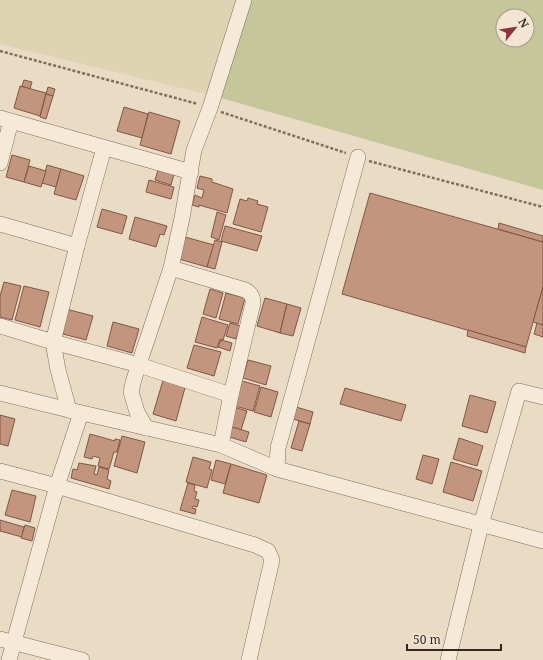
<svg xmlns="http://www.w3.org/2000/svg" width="543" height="660" viewBox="0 0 543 660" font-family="'Noto Serif',serif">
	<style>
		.farmland { fill: #ded3b3 }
		.green { fill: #c5c69a; fill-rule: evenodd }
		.building { fill: #c4957e; stroke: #7f5745 }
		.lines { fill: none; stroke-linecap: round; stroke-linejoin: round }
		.street-casing { stroke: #836d5d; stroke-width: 16 }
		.path { stroke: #836d5d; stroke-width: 2.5; stroke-dasharray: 3 2; stroke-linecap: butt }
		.street { stroke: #f5e9d7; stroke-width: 15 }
	</style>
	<rect width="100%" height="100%" fill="#eadbc5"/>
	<polygon class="farmland" points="0,0 245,0 214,96 0,44"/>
	<path class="green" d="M245,0H543V190L214,96ZM503,16H527V40H503Z"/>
	<g class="building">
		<polygon points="24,80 32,82 30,89 22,86"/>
		<polygon points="20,86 46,93 40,116 14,108"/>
		<polygon points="48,87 55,89 53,96 46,94"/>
		<polygon points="46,94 53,96 46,119 40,117"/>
		<polygon points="124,107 148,114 142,138 117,131"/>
		<polygon points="149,112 180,121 171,154 140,145"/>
		<polygon points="12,155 30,160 24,182 6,177"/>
		<polygon points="47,165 61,169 56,187 42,183"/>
		<polygon points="29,166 46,171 41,187 24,182"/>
		<polygon points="61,169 84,176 76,200 54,194"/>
		<polygon points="158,170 174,174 171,185 155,180"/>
		<polygon points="200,176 212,179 212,182 233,189 227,213 199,205 199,207 192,205 195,195 202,198 204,190 197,188"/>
		<polygon points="149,180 174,187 171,199 146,192"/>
		<polygon points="370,193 543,242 543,287 526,347 342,294"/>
		<polygon points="248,198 258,201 257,204 268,207 261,232 233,224 240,199 247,201"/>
		<polygon points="102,209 127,216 122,234 97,227"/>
		<polygon points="217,212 226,215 219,240 211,237"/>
		<polygon points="135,217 167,226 164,235 160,234 156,247 129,239"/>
		<polygon points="499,223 543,236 543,242 498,229"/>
		<polygon points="225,226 262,236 257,251 221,241"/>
		<polygon points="185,237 214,245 207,267 179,259"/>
		<polygon points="215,240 222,242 215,269 207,267"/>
		<polygon points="4,282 21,286 12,320 0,317 0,296"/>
		<polygon points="24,286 49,292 40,327 15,320"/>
		<polygon points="543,287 543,325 533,322"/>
		<polygon points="210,289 223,293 216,318 203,314"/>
		<polygon points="226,293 245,298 238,324 219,319"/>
		<polygon points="265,298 287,304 280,333 257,326"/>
		<polygon points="287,304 301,308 293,336 280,333"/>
		<polygon points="66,309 93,316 86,340 59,333"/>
		<polygon points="202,317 228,325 223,340 220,339 217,348 195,342"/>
		<polygon points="113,322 139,329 132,353 107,346"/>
		<polygon points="230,323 240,326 236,339 226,336"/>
		<polygon points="537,323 543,325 543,337 534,334"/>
		<polygon points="468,330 526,347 525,353 467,336"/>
		<polygon points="221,340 232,343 230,351 218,347"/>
		<polygon points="194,345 221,352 214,376 187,368"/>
		<polygon points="248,360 271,366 266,385 243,378"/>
		<polygon points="164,377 186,384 176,421 153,414"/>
		<polygon points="242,381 260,386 253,411 235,406"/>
		<polygon points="261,387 278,392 271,417 254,412"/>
		<polygon points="345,388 406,405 401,421 340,404"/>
		<polygon points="470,395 496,402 487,433 462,426"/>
		<polygon points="234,407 247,411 241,430 229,426"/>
		<polygon points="296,407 313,412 310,424 293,419"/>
		<polygon points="0,415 15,419 8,446 0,444"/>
		<polygon points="299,421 310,424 302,451 291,448"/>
		<polygon points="229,426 249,432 246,442 226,436"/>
		<polygon points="90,434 115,441 115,439 120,440 117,452 114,452 109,469 98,466 100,458 93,456 92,459 84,457"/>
		<polygon points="122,436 145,442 137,473 114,466"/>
		<polygon points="459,438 483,446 477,466 453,459"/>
		<polygon points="423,455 439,459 432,484 416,479"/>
		<polygon points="193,457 211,462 209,469 212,470 207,488 186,482"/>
		<polygon points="216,460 231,464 225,484 211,480"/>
		<polygon points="451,462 482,471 473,501 443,492"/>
		<polygon points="79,463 96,466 94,474 97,475 99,467 109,470 107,479 111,481 109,489 71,478 73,469 77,470"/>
		<polygon points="231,464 267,475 259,503 223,493"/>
		<polygon points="188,483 195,485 194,491 197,492 195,499 199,500 197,507 193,506 192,508 196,509 195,514 180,510"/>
		<polygon points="12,490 36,496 30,522 5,515"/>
		<polygon points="0,520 24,527 22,537 0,531"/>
		<polygon points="25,525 35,528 32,541 21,538"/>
	</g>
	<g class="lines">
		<defs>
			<g id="street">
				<polyline points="0,118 191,172"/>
				<polyline points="0,163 11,121"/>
				<polyline points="0,224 77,246"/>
				<path d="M171,268L245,290C251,293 253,296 253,303L231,395L221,445"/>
				<polyline points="0,326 53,342 139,365 231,395"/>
				<polyline points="0,393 69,410 221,445 277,469 543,541"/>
				<polyline points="69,410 58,370 53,342 77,246 104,148"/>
				<polyline points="146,428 137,412 131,392 134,379 171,268 182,218 194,150 210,108 244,0"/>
				<polyline points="277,469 278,448 358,157"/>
				<polyline points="0,471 57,486 255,545 268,551 272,560 249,660"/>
				<polyline points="0,639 82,660"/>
				<polyline points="9,660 57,486 81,413"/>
				<polyline points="448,660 481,525 519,391 543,397"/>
			</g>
		</defs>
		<use href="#street" class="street-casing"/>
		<g class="path">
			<polyline points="0,51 198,104"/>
			<polyline points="221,112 346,153"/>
			<polyline points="369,161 543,207"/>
		</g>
		<use href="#street" class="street"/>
	</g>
	<g transform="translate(515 28) rotate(60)"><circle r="19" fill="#f2e6d3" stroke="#a69a8b"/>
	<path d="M0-3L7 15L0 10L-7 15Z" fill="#8c333b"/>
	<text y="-6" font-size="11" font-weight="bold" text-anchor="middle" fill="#34271f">N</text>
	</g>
	<path d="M407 644v6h94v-6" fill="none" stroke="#34271f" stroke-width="2"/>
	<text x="413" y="644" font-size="12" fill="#34271f" stroke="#f2e6d3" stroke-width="3" paint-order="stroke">50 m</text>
</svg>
